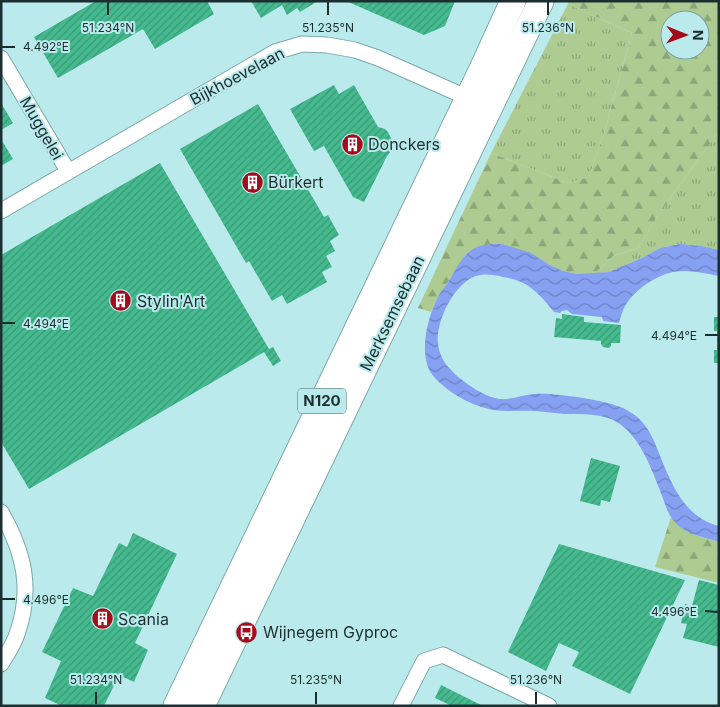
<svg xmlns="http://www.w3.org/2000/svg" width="720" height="707" viewBox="0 0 720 707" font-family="Inter,sans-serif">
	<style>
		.grass { fill: url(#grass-tufts) }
		.forest { fill: url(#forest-firs); fill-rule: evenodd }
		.water { fill: url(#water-waves) }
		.building { fill: url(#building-hatch) }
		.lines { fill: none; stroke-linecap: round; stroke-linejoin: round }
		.minor-casing { stroke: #7ba8aa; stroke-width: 17 }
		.primary-casing { stroke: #7ba8aa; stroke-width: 27 }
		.minor { stroke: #fff; stroke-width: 15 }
		.primary { stroke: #fff; stroke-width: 25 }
		.ticks { fill: none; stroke: #1c2f30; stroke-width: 2 }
		.labels { text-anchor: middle; stroke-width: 4; stroke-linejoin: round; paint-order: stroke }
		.shield { fill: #bbeaec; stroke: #4c6768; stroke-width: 1 }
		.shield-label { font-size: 15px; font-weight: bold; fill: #1c2f30 }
		.street-label { font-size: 16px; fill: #1c2f30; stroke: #bbeaec }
		.poi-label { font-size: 16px; fill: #1c2f30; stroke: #bbeaec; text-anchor: start }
		.ticks-label { font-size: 12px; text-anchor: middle; fill: #1c2f30; stroke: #bbeaec; stroke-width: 4; stroke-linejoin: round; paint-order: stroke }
	</style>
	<defs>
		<pattern id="grass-tufts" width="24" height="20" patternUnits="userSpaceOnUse" patternTransform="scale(1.25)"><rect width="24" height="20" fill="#aecc92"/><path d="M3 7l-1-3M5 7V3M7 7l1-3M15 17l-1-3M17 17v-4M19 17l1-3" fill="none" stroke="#8da678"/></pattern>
		<pattern id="forest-firs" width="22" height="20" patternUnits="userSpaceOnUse" patternTransform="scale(1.25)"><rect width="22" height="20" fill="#aecc92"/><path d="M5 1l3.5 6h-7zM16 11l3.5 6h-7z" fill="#8da678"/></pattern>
		<pattern id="water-waves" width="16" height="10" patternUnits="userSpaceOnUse" patternTransform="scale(1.25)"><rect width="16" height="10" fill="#86a0f2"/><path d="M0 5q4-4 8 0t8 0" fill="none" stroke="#6d83c4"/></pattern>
		<pattern id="building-hatch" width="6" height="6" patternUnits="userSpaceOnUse" patternTransform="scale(1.25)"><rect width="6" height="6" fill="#45ba8f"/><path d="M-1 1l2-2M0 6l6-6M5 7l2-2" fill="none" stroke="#399875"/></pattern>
	</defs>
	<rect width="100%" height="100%" fill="#bbeaec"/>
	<g class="grass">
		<polygon points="568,4 632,33 604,133 589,177 568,183 491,153"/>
		<polygon points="719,131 719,250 700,246 680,244 660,248 644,257 609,272 594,274 613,256 638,248 656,218"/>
	</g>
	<g class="forest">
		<path d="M569,1H719V131L656,218L638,248L613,256L594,274H577L563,271L548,264L466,254L448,282L440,293L431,312L418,308L491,153L568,183L589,177L604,133L632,33L568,4ZM670,20H700V50H670Z"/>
		<path d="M671,517C685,534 699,536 719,542V583L655,567Z"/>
	</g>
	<path class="water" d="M502,244L531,253L548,264L563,271L577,274L609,272L644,257L660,248L680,244L701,246L719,250V276C704,273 687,269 673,272C654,276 633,291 624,308C622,313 620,318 619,323L603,321L602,317L572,314L567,310L562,311L560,313L554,312C545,301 535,288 521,282C515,279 509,278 503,277C496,275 488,274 480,275C456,279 435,321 438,344C439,353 443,361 449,368C460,380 483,397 500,399C512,400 522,395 534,394C552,392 606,400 623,408C627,410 632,413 636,416C652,429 657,449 665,468C676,494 690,519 719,526V542C706,538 691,535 680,527C667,517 665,502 659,488C650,465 640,439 620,424C605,413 582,414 565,414C555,413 545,412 535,411C521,410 507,412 493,410C474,406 454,396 440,383C434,377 429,372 427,364C421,342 429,314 439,295C442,289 447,285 450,279C456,269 462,256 473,249C482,244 491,244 502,244Z"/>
	<g class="building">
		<polygon points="96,1 207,1 214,14 155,49 143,29 58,78 34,37"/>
		<polygon points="251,1 318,1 300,12 297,8 287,15 282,5 261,18"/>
		<polygon points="346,1 455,1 445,26 424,35"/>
		<polygon points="334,85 339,94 354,85 378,127 385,129 388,132 393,142 392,150 387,156 364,202 353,197 324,146 314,151 290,109"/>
		<polygon points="1,103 13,123 1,130"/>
		<polygon points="258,104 324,217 328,215 339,235 330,241 335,251 326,256 332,267 322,272 327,282 287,304 282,295 272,301 249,261 246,263 180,149"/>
		<polygon points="1,139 13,159 1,166"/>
		<polygon points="160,163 269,349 273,347 281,361 273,366 264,352 29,489 1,442 1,255"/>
		<polygon points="562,314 584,317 584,322 621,325 620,343 611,343 611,346 609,348 603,347 601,344 601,341 554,337 556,318 562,319"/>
		<polygon points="714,317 719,317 719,363 714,363 714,350 717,350 717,331 714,331"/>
		<polygon points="591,458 620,466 610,502 601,500 600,506 580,501"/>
		<polygon points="133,533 177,554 135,643 148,650 134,682 119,675 104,706 62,706 45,698 61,661 42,652 73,588 93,596 119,543 127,547"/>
		<polygon points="559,544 685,580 630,694 572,666 579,652 559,643 546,671 508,652"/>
		<polygon points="699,580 719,585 719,647 683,638 687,624 681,623 685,604 691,606 689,617"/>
		<polygon points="441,685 483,706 452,706 435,698"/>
	</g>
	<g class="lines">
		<defs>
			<g id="minor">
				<polyline points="1,58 68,171"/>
				<polyline points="1,211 275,52 302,44 327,45 355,50 378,58 475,101"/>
				<path d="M1,512C24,552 33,589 17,634C14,644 7,654 1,664"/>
				<polyline points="401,706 424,661 443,655 549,706"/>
			</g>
			<g id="primary">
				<polyline points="176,706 482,69 513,1"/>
				<polyline points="202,706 541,1"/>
			</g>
		</defs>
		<use href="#minor" class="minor-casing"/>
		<use href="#primary" class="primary-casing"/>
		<use href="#minor" class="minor"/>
		<use href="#primary" class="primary"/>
	</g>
	<path class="ticks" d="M108,15V2M328,15V2M548,15V2M2,47H15M2,323H15M705,335H718M2,599H15M705,611L718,612M96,704V692M316,704V692M536,704V692"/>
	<defs>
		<symbol id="building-disc" viewBox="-11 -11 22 22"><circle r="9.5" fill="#a50c1b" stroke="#bbeaec"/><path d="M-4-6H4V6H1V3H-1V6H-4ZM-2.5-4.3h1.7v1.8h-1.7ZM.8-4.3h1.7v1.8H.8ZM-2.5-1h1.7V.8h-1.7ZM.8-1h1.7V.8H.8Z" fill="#fff"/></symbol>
		<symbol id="bus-disc" viewBox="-11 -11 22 22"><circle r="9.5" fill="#a50c1b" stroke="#bbeaec"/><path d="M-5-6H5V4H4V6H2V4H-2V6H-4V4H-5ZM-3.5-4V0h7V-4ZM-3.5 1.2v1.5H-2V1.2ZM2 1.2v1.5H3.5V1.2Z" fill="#fff"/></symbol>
	</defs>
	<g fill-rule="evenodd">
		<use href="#building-disc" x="340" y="132" width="25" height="25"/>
		<use href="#building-disc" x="240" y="170" width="25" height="25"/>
		<use href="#building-disc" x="108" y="288" width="25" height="25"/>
		<use href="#building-disc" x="90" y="606" width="25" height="25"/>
		<use href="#bus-disc" x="234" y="620" width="25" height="25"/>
	</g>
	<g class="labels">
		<rect class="shield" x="298" y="388.5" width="48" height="25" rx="4"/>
		<g class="shield-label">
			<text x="322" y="406">N120</text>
		</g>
		<g class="street-label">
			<text transform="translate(237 76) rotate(-28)" y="6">Bijkhoevelaan</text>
			<text transform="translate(42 128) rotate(60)" y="6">Muggelei</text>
			<text transform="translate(392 313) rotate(-64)" y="6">Merksemsebaan</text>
		</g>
		<g class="poi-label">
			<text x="368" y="150">Donckers</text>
			<text x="268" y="188">Bürkert</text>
			<text x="137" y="307">Stylin'Art</text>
			<text x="118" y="625">Scania</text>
			<text x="263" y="638">Wijnegem Gyproc</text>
		</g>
	</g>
	<g class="ticks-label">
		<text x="108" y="32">51.234°N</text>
		<text x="328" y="32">51.235°N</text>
		<text x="548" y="32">51.236°N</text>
		<text x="46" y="51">4.492°E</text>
		<text x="46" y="328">4.494°E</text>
		<text x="674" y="340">4.494°E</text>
		<text x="46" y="604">4.496°E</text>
		<text x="674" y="616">4.496°E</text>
		<text x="96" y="684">51.234°N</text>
		<text x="316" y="684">51.235°N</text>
		<text x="536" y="684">51.236°N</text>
	</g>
	<rect width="720" height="707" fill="none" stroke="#1c2f30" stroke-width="5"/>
	<g transform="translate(685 35) rotate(91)"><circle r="24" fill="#bbeaec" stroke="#7b9fa1"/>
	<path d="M0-4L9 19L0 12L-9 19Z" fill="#a50c1b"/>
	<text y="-8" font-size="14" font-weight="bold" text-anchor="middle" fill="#1c2f30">N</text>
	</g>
</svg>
